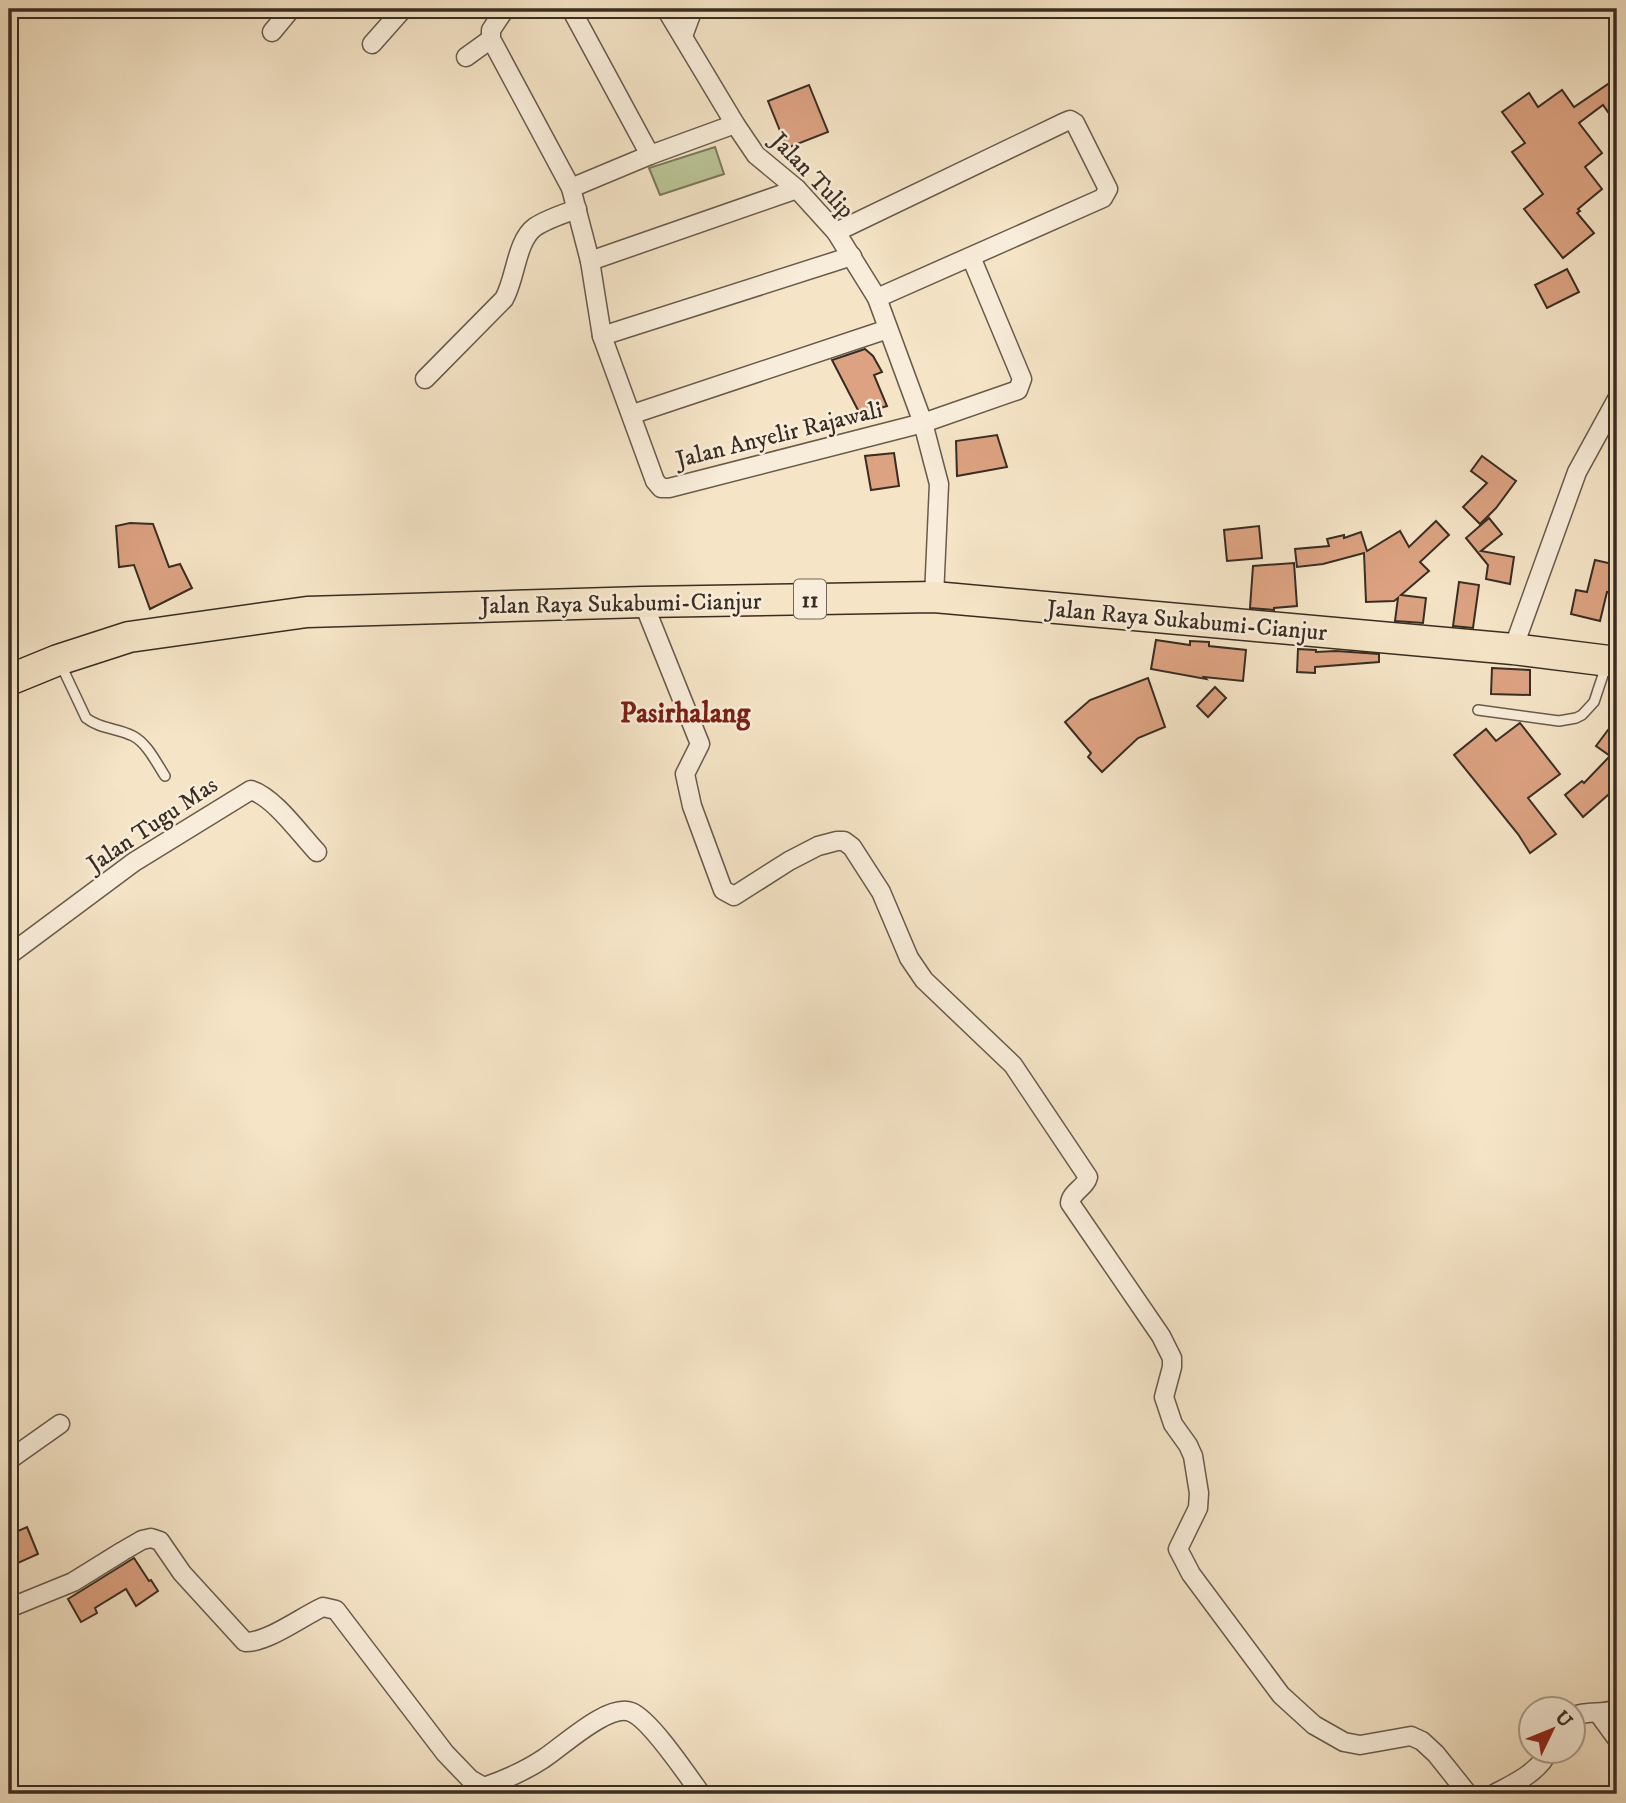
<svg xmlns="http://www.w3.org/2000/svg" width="1626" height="1803" viewBox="0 0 1626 1803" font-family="'IM FELL DW Pica',serif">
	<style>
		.green { fill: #bac597; stroke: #7a795d; stroke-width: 2 }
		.building { fill: #dca281; stroke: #392d23; stroke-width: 2 }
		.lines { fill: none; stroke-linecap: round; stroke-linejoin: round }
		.service-casing { stroke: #685b4c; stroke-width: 12 }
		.minor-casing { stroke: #685b4c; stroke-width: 21 }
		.trunk-casing { stroke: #392d23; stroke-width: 33 }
		.service { stroke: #f8edda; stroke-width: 9 }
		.minor { stroke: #f8edda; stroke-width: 18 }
		.trunk { stroke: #f5e4c6; stroke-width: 30 }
		.labels { text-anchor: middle; stroke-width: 5; stroke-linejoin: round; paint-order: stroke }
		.shield { fill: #f8edda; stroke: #72675a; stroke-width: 2 }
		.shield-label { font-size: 23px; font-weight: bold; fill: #392d23 }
		.street-label { font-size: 24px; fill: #392d23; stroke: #f8edda }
		.quarter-label { font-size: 28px; font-weight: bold; fill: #7a1f14; stroke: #f8edda }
	</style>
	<rect width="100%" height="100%" fill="#f5e4c6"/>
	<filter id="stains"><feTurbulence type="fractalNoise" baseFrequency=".00286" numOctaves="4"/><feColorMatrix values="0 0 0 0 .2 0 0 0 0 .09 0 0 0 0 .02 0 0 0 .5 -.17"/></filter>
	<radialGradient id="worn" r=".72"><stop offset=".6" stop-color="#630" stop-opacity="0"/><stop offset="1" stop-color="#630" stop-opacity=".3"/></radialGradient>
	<polygon class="green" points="715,147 724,174 660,195 649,168"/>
	<g class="building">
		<polygon points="1617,78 1617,105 1608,112 1603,105 1579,123 1602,153 1585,167 1602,189 1578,209 1580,211 1577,213 1594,233 1563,258 1524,209 1543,194 1512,152 1525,143 1502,112 1529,93 1538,107 1562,90 1574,107"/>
		<polygon points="809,85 828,132 787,148 768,101"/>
		<polygon points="1567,269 1579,292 1547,308 1535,285"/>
		<polygon points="865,349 873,356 882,372 874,375 887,406 860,414 832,360"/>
		<polygon points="997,435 1007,467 957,476 956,441"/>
		<polygon points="894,453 899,486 871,490 865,456"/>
		<polygon points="1482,456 1516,481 1496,508 1480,524 1463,507 1487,483 1471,471"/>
		<polygon points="1489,518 1502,534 1481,551 1514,557 1510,584 1486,579 1488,565 1466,538"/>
		<polygon points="1436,521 1449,535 1420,562 1429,571 1401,595 1426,598 1423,623 1395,621 1398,598 1394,601 1366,602 1364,553 1323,564 1297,567 1295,549 1329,546 1327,539 1344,535 1344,538 1361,532 1367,551 1400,531 1409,547"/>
		<polygon points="130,523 153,524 169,567 180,564 192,588 150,609 134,565 119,567 116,526"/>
		<polygon points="1259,526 1262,558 1227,561 1224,530"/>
		<polygon points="1595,560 1617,565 1617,594 1607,592 1600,621 1571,614 1576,590 1587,592"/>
		<polygon points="1294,563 1297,606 1274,608 1274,610 1250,608 1253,566"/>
		<polygon points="1459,582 1479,585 1473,628 1453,626"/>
		<polygon points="1156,640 1190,645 1190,641 1209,642 1209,646 1246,650 1243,681 1204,677 1206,679 1151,669"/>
		<polygon points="1298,649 1316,650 1316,652 1336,651 1379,654 1379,662 1315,667 1315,673 1297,672"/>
		<polygon points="1492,668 1530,670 1530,695 1491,694"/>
		<polygon points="1148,678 1165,727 1138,738 1102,772 1088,757 1091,753 1065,722 1090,700"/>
		<polygon points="1215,687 1226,698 1208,717 1197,706"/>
		<polygon points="1617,718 1617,787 1583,817 1565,795 1582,781 1584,783 1610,756 1596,746"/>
		<polygon points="1520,723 1560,774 1528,798 1556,834 1530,853 1518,834 1454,755 1486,729 1496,741"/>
		<polygon points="27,1527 38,1554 18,1563 9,1535"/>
		<polygon points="134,1558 149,1581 151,1580 158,1591 136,1606 126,1589 95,1608 97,1613 81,1622 68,1599"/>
	</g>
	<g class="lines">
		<defs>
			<g id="service">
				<path d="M61,665L86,718C100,729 117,728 133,736C147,743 157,764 165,776"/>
				<polyline points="1478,710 1559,721 1576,718 1582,715 1594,702 1606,666"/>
			</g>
			<g id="minor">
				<polyline points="505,9 491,30 491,39 571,188 590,261 602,336 655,481 661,488 669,488 923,423 1018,390 1022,379 971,257"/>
				<polyline points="571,9 650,155"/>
				<polyline points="666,9 735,124 756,155 797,189 836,232 877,298 923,423 939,484 934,597"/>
				<polyline points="272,32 291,9"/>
				<polyline points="683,36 693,9"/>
				<polyline points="372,44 403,9"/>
				<polyline points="466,57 491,39"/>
				<polyline points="571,188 650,155 735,124"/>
				<polyline points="836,232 1065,122 1070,120 1075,123 1108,189 1103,198 877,298"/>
				<polyline points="590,261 797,189"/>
				<polyline points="602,336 852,256"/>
				<path d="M425,379L504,299C516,278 516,241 535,227C547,219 563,214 577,209"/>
				<polyline points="633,414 888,329"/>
				<path d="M643,602L700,744L685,774L692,806L723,890L734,896L789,861L818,846L837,841H844L852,847L881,892L909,958L924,980L1013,1065L1088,1177C1086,1187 1071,1192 1070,1203L1161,1336L1172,1358V1367L1164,1397L1173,1424L1188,1445L1193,1456L1199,1493L1198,1508L1178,1549L1191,1574L1281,1695L1314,1725L1344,1742L1360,1745L1411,1736L1422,1741L1436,1754L1468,1794"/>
				<polyline points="1513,649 1577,472 1617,399"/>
				<path d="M9,955L134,862L251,790C275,798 299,833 317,852"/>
				<polyline points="9,1460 60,1424"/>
				<path d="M9,1608L73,1582L123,1551L142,1540L151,1538L160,1541L182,1573L245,1642C267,1643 301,1617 323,1607L336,1610L445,1753L470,1779L484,1787C504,1780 525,1771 543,1759C562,1747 608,1703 631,1712C650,1719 688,1776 701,1794"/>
				<polyline points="1598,1713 1617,1739"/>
				<path d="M1574,1716C1589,1710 1602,1715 1617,1709"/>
				<path d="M1494,1794C1513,1784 1540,1772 1549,1750"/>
			</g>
			<polyline id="trunk" points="9,680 58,660 129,637 307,612 643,602 934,597 1513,649 1617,662"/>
		</defs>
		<use href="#service" class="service-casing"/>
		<use href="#minor" class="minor-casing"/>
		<use href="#trunk" class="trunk-casing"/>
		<use href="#service" class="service"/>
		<use href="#minor" class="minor"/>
		<use href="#trunk" class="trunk"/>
	</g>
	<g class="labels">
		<rect class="shield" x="794" y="579.5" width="32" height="39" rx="5"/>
		<g class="shield-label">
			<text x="810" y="607">11</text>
		</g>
		<g class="street-label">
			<text transform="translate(813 175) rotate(46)" y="8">Jalan Tulip</text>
			<text transform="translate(779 434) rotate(-14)" y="8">Jalan Anyelir Rajawali</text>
			<text transform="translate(621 603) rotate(-1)" y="8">Jalan Raya Sukabumi-Cianjur</text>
			<text transform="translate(1187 620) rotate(5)" y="8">Jalan Raya Sukabumi-Cianjur</text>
			<text transform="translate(152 824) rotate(-34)" y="8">Jalan Tugu Mas</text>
		</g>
		<g class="quarter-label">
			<text x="685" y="722">Pasirhalang</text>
		</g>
	</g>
	<rect width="1626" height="1803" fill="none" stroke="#f5e4c6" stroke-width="35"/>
	<rect x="10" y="10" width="1605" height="1782" fill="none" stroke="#392d23" stroke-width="3.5"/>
	<rect x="18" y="18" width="1591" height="1768" fill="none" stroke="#392d23" stroke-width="2"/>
	<g transform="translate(1552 1730) rotate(47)"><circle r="33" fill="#f8edda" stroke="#aca091" stroke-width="2"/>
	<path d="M0-5L12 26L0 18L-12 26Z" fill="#8f2418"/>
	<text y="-10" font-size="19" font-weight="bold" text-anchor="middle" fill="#392d23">U</text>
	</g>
	<rect width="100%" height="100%" filter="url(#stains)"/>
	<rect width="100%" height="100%" fill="url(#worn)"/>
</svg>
